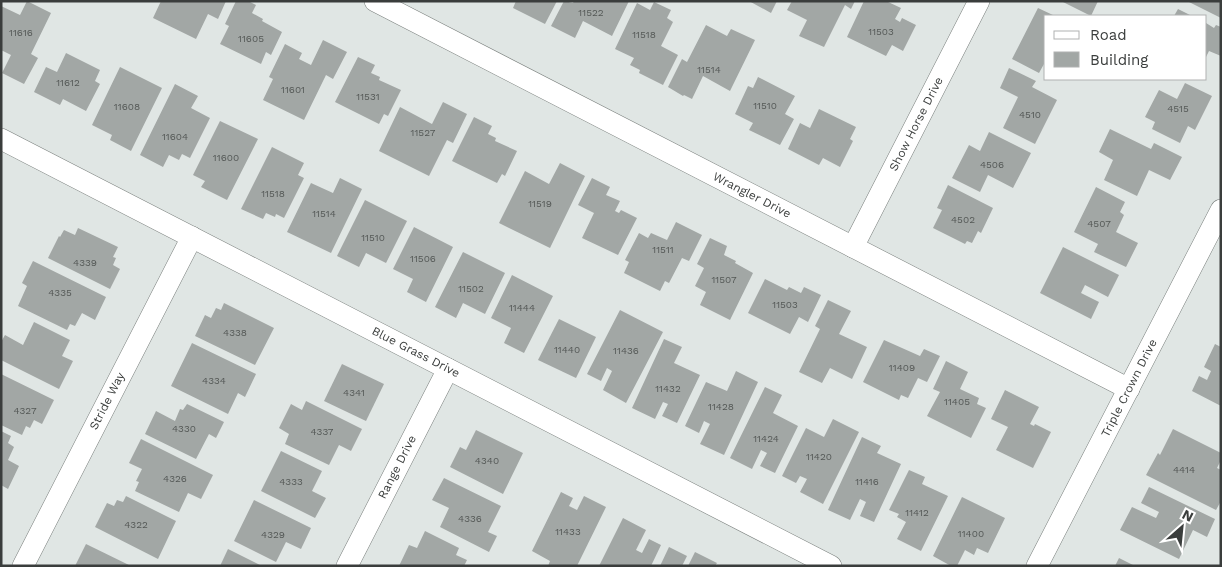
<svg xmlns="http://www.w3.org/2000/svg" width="1222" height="567" viewBox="0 0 1222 567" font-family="'Work Sans',sans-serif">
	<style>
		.building { fill: #a2a7a5 }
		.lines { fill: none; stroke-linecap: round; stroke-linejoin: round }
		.minor-casing { stroke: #7b807e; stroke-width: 22 }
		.minor { stroke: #fff; stroke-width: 21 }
		.labels { text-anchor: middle; stroke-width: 4.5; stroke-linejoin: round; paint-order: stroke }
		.number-label { font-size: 10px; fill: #545856 }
		.street-label { font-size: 12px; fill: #3a3d3c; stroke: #fff }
	</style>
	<rect width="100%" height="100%" fill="#e0e6e4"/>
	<g class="building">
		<polygon points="27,1 51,13 31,54 38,58 24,84 2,73 11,55 1,50 1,6 20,15"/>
		<polygon points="161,1 226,1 218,19 208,14 196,39 153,18"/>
		<polygon points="236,1 248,1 256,5 252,13 263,19 262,21 282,32 271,55 266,52 261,64 220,44 229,26 225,24"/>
		<polygon points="516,1 557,1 545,24 513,8"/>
		<polygon points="564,1 573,3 574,1 629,1 612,36 583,21 575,38 551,26"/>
		<polygon points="749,1 777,1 771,13"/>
		<polygon points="792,1 855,1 851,9 845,5 824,47 799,36 807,20 787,10"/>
		<polygon points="864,1 886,1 901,8 895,19 900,22 902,18 916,25 903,51 892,45 886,56 847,37"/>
		<polygon points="1061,1 1098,1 1091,16"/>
		<polygon points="1187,1 1221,1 1221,18"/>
		<polygon points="654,2 671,10 667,18 673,22 661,46 678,55 663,85 639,73 640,70 630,65 634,58 615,49 637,3 650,10"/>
		<polygon points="1038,8 1055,16 1046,16 1046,65 1044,64 1039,73 1012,59"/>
		<polygon points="1178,9 1192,16 1174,16"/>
		<polygon points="1206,23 1214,28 1216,25 1221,27 1221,56 1209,51 1206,57"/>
		<polygon points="706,25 727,36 731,29 755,40 730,91 703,76 692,99 684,95 683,96 668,87 682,59 687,62"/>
		<polygon points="323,40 347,52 333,79 326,75 304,120 263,100 273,79 269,77 285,44 302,53 299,59 311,65"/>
		<polygon points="66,53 100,70 95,81 100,84 86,111 63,99 60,105 34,92 46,67 57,72"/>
		<polygon points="358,57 375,65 371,73 380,77 379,80 401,90 388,116 384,114 379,124 335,102"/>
		<polygon points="120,67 162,88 131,151 110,140 112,135 92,125"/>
		<polygon points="1009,68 1036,81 1032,87 1057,100 1035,144 1003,128 1018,97 1000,88"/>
		<polygon points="758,77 795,96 785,114 794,119 780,145 749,130 753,123 735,114 748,86 753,88"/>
		<polygon points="1185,83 1212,96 1195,130 1188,126 1180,143 1152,129 1155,122 1145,117 1159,90 1177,99"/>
		<polygon points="175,84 198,96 191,108 210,118 190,158 182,154 179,160 169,155 163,167 140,155"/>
		<polygon points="443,102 467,114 453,143 447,140 429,176 379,151 400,107 432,124"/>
		<polygon points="819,109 856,127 850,139 853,141 840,167 823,158 819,165 788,149 800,123 810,128"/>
		<polygon points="474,117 492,126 488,134 496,138 495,141 517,151 505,176 502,174 497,183 452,161"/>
		<polygon points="220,121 258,139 227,200 201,187 205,181 193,175"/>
		<polygon points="1110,129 1151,149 1154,143 1182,157 1170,180 1149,170 1137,196 1104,180 1113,160 1099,152"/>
		<polygon points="989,132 1031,153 1013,188 988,175 980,192 952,178 969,145 980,151"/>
		<polygon points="272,147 304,163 298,175 304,178 284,218 276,214 275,217 266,213 263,219 241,209"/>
		<polygon points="560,163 585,176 550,248 499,223 525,171 549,184"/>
		<polygon points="340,178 362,189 331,253 287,232 311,183 333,193"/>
		<polygon points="592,178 610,187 606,195 620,201 615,211 619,213 621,210 637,218 618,255 582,238 594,213 578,205"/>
		<polygon points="948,185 993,208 981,233 978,231 972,243 967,241 965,244 933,228 942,210 937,208"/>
		<polygon points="1096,187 1125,202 1120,212 1124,215 1116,232 1138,243 1126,267 1094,252 1098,244 1074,232"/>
		<polygon points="365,200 407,221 386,263 366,253 359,267 337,256"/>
		<polygon points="676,222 702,235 689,261 682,258 669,283 665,281 660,291 624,273 629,262 625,260 639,233 648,238 651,233 667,240"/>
		<polygon points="414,227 453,247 426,302 407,292 413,279 393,269"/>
		<polygon points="78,228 118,247 113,257 116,258 113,265 120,269 110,289 48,258 59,236 60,237 64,230 75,235"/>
		<polygon points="710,238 727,246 724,255 736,261 735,263 753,273 730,320 700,305 706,292 695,286 704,268 697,264"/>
		<polygon points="1063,247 1119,275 1108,297 1085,285 1081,293 1099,302 1091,319 1040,293"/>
		<polygon points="463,252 505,273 485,314 463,303 456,318 435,307"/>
		<polygon points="33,261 106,297 95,320 82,313 75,326 70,324 67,330 18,306 27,286 22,283"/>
		<polygon points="512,275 553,296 524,353 504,343 511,328 491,318"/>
		<polygon points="765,279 787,290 789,287 801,293 804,287 821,295 808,322 799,317 790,334 748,313"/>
		<polygon points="828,300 851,311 839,334 867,347 852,379 830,368 822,383 799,372 820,329 815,326"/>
		<polygon points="224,303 274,328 255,365 195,336 205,315 211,318 216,308 221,310"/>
		<polygon points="620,310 663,332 626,403 603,390 612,371 607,368 601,381 587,374"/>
		<polygon points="559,319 596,337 576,378 538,360"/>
		<polygon points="34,322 70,340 62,356 73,361 59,389 1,360 1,342 5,335 23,345"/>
		<polygon points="664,339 682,347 674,363 700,375 677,423 662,416 668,404 663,402 655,419 632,408"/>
		<polygon points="884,340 920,356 924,349 940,356 927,382 918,378 908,398 901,395 899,400 863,382"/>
		<polygon points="192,343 256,374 245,397 238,393 228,414 171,386"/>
		<polygon points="1215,344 1221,347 1221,406 1192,391 1199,376 1207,380 1211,371 1204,367"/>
		<polygon points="946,361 968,372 960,389 979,398 977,404 986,408 971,438 927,416 940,392 933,389"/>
		<polygon points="342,364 384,384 366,421 324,401"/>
		<polygon points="736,371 758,382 724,455 700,444 710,424 704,421 699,433 685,426 706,382 727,391"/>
		<polygon points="1,374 54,400 42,424 34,420 30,428 26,426 22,435 1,425"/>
		<polygon points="765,387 782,395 773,413 798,426 775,473 760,466 767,453 761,450 752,469 730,458"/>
		<polygon points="1005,390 1039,407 1030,424 1034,426 1035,424 1051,432 1033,468 996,450 1008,427 991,419"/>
		<polygon points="306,401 362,429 351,451 339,445 329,465 285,444 289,434 279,428 291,404 302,410"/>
		<polygon points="187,404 224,422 216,438 209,434 196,459 145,434 156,411 175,421 180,409 183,410"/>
		<polygon points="833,419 859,432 823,504 800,492 807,479 800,476 796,483 782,476 806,428 824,437"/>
		<polygon points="1173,429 1221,453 1221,460 1217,468 1221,470 1221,501 1216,510 1146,475 1158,453 1160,455"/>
		<polygon points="476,430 523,453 503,494 450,467 460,447 466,450"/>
		<polygon points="1,431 11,436 8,443 14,447 8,460 19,466 8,489 1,485"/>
		<polygon points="862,437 881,446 877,453 901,464 874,522 860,516 866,502 860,499 850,520 828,510"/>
		<polygon points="141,439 213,475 201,499 188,493 179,512 135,491 139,482 136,481 142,469 129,463"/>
		<polygon points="281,451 322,471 312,491 326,498 315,518 261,491"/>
		<polygon points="909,470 925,477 922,484 948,496 921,551 897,539 906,522 897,517 899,514 889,510"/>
		<polygon points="444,478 501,506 488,532 497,536 489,552 440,527 449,508 432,500"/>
		<polygon points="1149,487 1215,519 1207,537 1193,530 1179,559 1120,530 1132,507 1156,518 1159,512 1141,503"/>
		<polygon points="561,492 573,498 569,506 577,510 584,496 606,507 577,566 548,566 550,561 532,551"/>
		<polygon points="126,496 176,521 158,559 95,527 107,503 114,506 117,500 123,502"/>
		<polygon points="962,497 1005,518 988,553 977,548 974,555 965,550 957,566 951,566 933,556"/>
		<polygon points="254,500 311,528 301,549 286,542 276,562 234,541"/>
		<polygon points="623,518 646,530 636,550 642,553 649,539 661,545 651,566 599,566"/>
		<polygon points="425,531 459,548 456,555 467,560 464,566 399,566 409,545 417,548"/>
		<polygon points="86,544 131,566 75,566"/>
		<polygon points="669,547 687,556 682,566 660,566"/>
		<polygon points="228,549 262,566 220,566"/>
		<polygon points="695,552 717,563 715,566 688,566"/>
		<polygon points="1119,558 1135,566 1115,566"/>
	</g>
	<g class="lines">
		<defs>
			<g id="minor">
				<polyline points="375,1 1129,389"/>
				<polyline points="1,139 831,566"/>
				<polyline points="853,247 979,1"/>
				<polyline points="23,566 192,237"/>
				<polyline points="347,566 448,369"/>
				<polyline points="1037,566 1221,210"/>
			</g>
		</defs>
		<use href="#minor" class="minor-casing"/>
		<use href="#minor" class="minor"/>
	</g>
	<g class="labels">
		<g class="number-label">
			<text x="591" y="16">11522</text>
			<text x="881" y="35">11503</text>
			<text x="21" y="36">11616</text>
			<text x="644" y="38">11518</text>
			<text x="251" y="42">11605</text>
			<text x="709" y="73">11514</text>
			<text x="68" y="86">11612</text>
			<text x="293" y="93">11601</text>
			<text x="368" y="100">11531</text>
			<text x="765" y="109">11510</text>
			<text x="127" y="110">11608</text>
			<text x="1178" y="112">4515</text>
			<text x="1030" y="118">4510</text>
			<text x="423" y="136">11527</text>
			<text x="175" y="140">11604</text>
			<text x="226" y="161">11600</text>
			<text x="992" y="168">4506</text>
			<text x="273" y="197">11518</text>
			<text x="540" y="207">11519</text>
			<text x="324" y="217">11514</text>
			<text x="963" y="223">4502</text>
			<text x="1099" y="227">4507</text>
			<text x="373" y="241">11510</text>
			<text x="663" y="253">11511</text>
			<text x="423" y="262">11506</text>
			<text x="85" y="266">4339</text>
			<text x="724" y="283">11507</text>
			<text x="471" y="292">11502</text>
			<text x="60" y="296">4335</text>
			<text x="785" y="308">11503</text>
			<text x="522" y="311">11444</text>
			<text x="235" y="336">4338</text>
			<text x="567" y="353">11440</text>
			<text x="626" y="354">11436</text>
			<text x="902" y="371">11409</text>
			<text x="214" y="384">4334</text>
			<text x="668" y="392">11432</text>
			<text x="354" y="396">4341</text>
			<text x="957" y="405">11405</text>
			<text x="721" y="410">11428</text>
			<text x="25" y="414">4327</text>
			<text x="184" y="432">4330</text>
			<text x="322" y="435">4337</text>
			<text x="766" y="442">11424</text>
			<text x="819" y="460">11420</text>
			<text x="487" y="464">4340</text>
			<text x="1184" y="473">4414</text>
			<text x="175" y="482">4326</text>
			<text x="291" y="485">4333</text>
			<text x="867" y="485">11416</text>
			<text x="917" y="516">11412</text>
			<text x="470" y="522">4336</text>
			<text x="136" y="528">4322</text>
			<text x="568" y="535">11433</text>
			<text x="971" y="537">11400</text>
			<text x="273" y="538">4329</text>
		</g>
		<g class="street-label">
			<text transform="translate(916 124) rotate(-63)" y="4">Show Horse Drive</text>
			<text transform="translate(752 195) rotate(27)" y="4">Wrangler Drive</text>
			<text transform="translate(416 352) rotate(27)" y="4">Blue Grass Drive</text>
			<text transform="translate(1129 388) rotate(-63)" y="4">Triple Crown Drive</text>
			<text transform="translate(107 401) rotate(-63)" y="4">Stride Way</text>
			<text transform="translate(397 467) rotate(-63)" y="4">Range Drive</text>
		</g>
	</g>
	<rect width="1222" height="567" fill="none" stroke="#3a3d3c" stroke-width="5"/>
	<rect x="1044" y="15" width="162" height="65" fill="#ffffff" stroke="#b0b1b1"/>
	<rect x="1054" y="31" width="25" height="8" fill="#ffffff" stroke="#b0b1b1"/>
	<text x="1090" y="40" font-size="15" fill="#3a3d3c">Road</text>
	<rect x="1054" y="52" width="25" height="15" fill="#a2a7a5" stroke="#b0b1b1"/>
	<text x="1090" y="65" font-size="15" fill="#3a3d3c">Building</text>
	<g transform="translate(1182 527) rotate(27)" stroke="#ffffff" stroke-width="4" paint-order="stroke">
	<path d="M0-4L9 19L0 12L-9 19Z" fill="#3a3d3c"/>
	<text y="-8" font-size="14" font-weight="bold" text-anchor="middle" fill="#3a3d3c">N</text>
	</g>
</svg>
